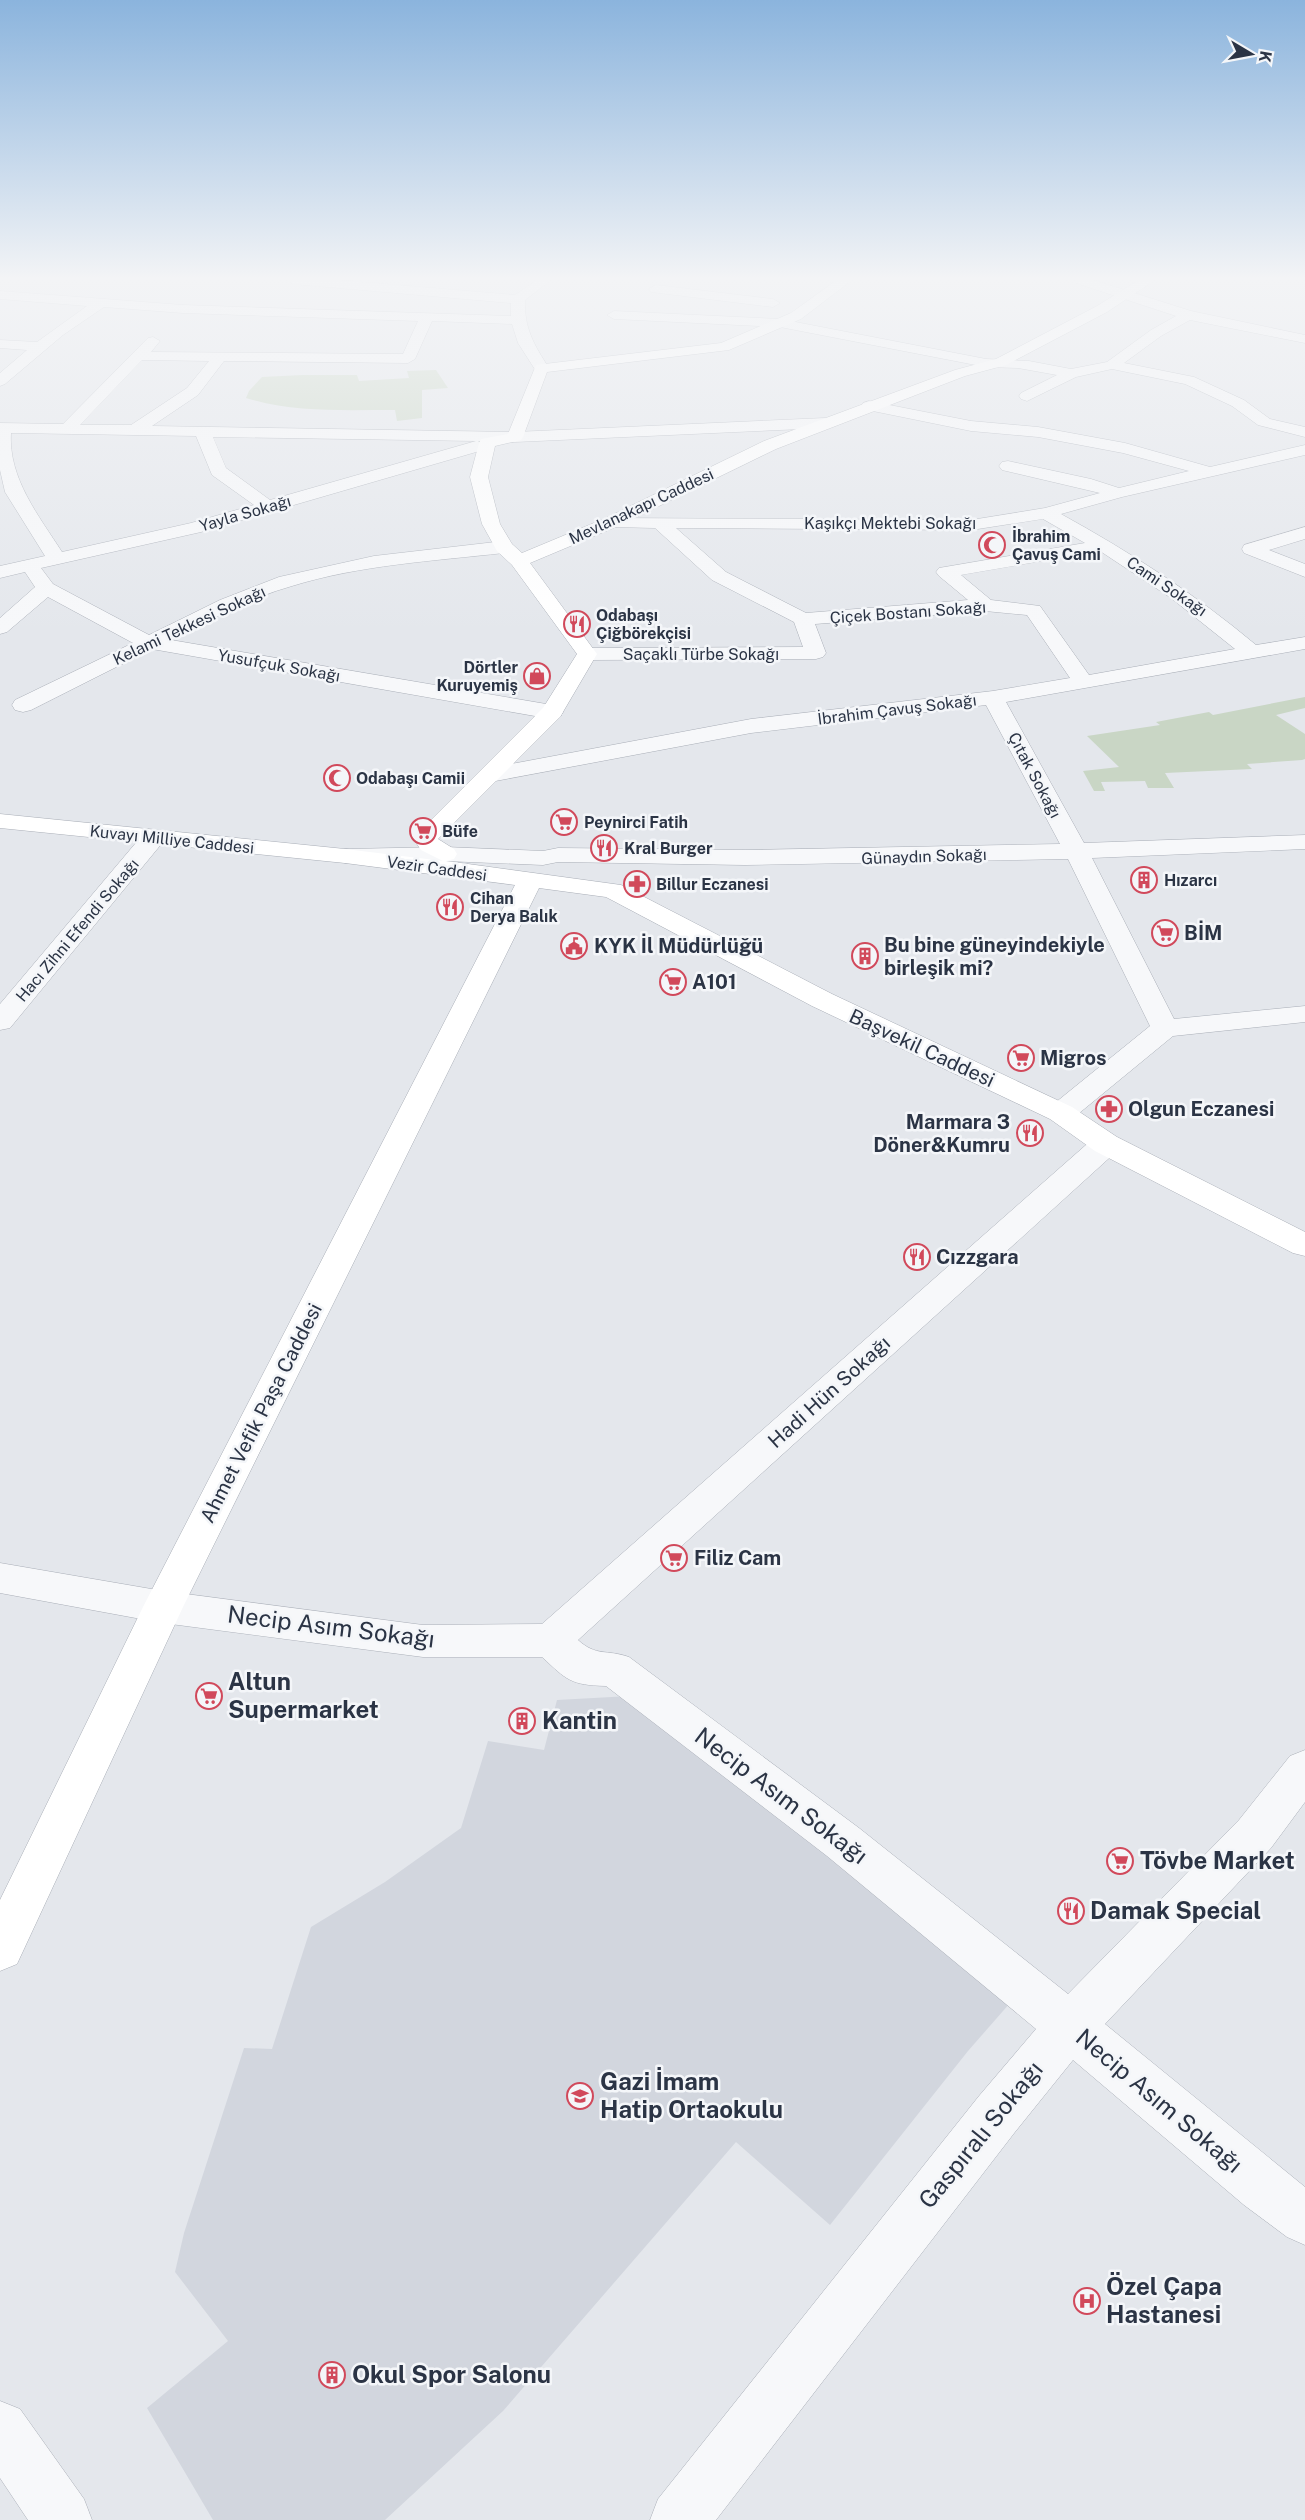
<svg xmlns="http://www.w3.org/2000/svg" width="1305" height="2520" viewBox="0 0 1305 2520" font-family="'Public Sans',sans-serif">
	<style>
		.built { fill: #d2d6de }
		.green { fill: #c9d6c5 }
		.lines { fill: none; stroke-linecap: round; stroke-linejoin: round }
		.street-casing { stroke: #a9aeb7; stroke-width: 1 }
		.secondary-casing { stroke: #a9aeb7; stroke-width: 1 }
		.street { fill: #f7f8fa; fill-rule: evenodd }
		.secondary { fill: #fff; fill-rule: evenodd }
		.labels { text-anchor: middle; stroke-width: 5; stroke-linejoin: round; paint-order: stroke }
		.far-street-label { font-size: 16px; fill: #2b3445; stroke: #f4f6f9 }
		.far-poi-label { font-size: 16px; font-weight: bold; fill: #2b3445; stroke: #f4f6f9; text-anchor: start }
		.poi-label { font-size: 20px; font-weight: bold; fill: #2b3445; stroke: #f4f6f9; text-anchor: start }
		.street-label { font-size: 20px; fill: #2b3445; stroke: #f4f6f9 }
		.near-street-label { font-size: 24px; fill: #2b3445; stroke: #f4f6f9 }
		.near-poi-label { font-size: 24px; font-weight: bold; fill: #2b3445; stroke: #f4f6f9; text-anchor: start }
	</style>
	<rect width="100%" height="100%" fill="#e4e7ec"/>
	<polygon class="built" points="630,1696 1017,1995 968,2051 830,2225 736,2142 503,2411 385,2520 213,2520 147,2408 228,2341 175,2272 184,2233 244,2048 272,2049 311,1927 385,1882 461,1828 488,1741 544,1750 557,1700"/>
	<g class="green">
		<path d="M436,370L448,388L422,390V418L397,421L395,410C345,410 294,413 246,398L249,391L262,377L302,375H357L359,381L409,378L407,371Z"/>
		<polygon points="1305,697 1305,708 1276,715 1305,734 1305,759 1302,760 1247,764 1252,769 1165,773 1174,788 1148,788 1145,781 1101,782 1105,791 1094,791 1083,771 1119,767 1087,736 1160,725 1156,722 1209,712 1213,715"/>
	</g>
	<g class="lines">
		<defs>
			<g id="street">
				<path d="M287,280H337L515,295L537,280H551L525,300C524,328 534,345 549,368L546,371H536L518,343L512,324L432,321L415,359L408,363L224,361L198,395L152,426L515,432L825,418L833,423L825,428L515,442L478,441L485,446L483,450L201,532L41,568L53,584L149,635L220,600L279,577L374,556L504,541L511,543L513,547L511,551L504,553C433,561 360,565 292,586C249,598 210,620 171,640L552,705L560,707L563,712L560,717L552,719L152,649L31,710L23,712L15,710L12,705L15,700L133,643L48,597L7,632L0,634V618L35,587L25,572L0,578V566L45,556L5,492L0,470V423L63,424L148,338L153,337L160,341L151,352L403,354L418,321L183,313L104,307L63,335L5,384L0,386V373L27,350L0,348V340L37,342L87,306L0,299V291L183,305L511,316V303L293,284ZM142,360L209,361L187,388L131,425H80ZM11,433L196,436L212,475L254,505L191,523L62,552C39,516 8,478 11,433ZM213,437L476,441L270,500L226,468Z"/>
				<polygon points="1075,280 1093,280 1191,311 1305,335 1305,343 1190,320 1161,336 1124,363 1194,377 1244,400 1270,419 1305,427 1305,437 1258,425 1232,406 1185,384 1112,369 1076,377 1027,401 1021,399 1019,396 1021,393 1057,375 1018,368 986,367 780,327 614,319 607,315 614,311 780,319 986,359 1029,361 1071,369 1107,362 1151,330 1176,316 1076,283"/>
				<polygon points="656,285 773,299 780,303 773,307 651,292 649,289"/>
				<path d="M869,401L971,421L1038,427L1125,443L1210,467L1305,445V455L1122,497L1061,514C1130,552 1195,594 1256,645L1305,637V649L1006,702L1084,843L1305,835V849L1092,858L1174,1019L1305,1006V1022L1173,1036L1072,1119L1061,1122L1050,1119L1046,1113L1050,1107L1150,1026L1068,859L745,865L558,862L543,865L445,861L346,863L337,861L334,856L337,851L346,849L445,847L543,851L558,848L745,850L1060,844L986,705L751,733L490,782L482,780L478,775L482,770L490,768L751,719L993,691L1070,678L1027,615L985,611L815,624L826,653L823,657L816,659L587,660L580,658L577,654L580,650L587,648L803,647L794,622L712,580L655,528L612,527L606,526L603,522L606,518L971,520L1045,508L1100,493L1002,470L999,466L1002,462L1008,461L1091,479L1119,488L1189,471L1123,453L1038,437L971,431L863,409L861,406L863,403ZM1043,519L1085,543L939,568L936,572L939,576L968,600L806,613L726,572L676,528L971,530ZM1100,551L1171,598L1235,649L1089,675L1040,606L991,600L961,575Z"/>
				<polygon points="1305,527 1305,539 1269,550 1305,564 1305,577 1244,553 1242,549 1244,545"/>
				<polygon points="154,830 163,832 166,837 163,842 10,1028 0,1030 0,1004 145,832"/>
				<path d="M1106,1135L1117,1137L1121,1144L1117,1151L578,1640C597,1657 606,1649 629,1657L859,1828L1068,1994L1239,1820L1290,1756L1305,1750V1802L1271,1848L1105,2024L1305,2187V2245L1287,2237L1244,2205L1073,2060L1015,2132L716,2520H650L658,2499L979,2096L1036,2029L827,1856L606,1686C570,1685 567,1680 542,1657H423L163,1623L0,1593V1563L163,1591L423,1625L542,1624L1095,1137Z"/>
				<polygon points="0,2401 20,2409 84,2499 92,2520 28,2520 0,2478"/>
			</g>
			<polygon id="secondary" points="837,280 852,280 801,319 729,350 547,372 523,437 521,440 495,446 488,477 500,524 512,544 522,553 606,518 764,441 955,370 996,359 1097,306 1139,280 1155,280 1107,312 1006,365 965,376 776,449 618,526 530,563 597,654 560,717 438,839 454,849 457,854 454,859 446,861 621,885 832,994 1072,1107 1117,1137 1305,1232 1305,1256 1293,1253 1095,1151 1050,1119 812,1006 606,897 539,888 183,1607 17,1964 0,1971 0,1900 143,1607 515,885 345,863 0,828 0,814 345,849 443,861 421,850 413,838 543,708 577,654 512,565 497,551 482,524 470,477 479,443 481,439 508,434 536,365 721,343 791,313"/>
		</defs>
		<use href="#street" class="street-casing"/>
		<use href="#secondary" class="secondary-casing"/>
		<use href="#street" class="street"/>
		<use href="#secondary" class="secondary"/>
	</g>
	<linearGradient id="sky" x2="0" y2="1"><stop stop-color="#8bb4dd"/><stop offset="0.44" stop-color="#f3f4f6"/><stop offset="1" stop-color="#f3f4f6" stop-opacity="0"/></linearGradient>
	<rect width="1305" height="633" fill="url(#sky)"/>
	<defs>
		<symbol id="mosque-ring" viewBox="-11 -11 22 22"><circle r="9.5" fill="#f4f6f9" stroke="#d1495b" stroke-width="1.5"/><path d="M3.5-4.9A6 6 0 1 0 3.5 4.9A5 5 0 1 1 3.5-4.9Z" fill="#d1495b"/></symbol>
		<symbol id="restaurant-ring" viewBox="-11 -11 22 22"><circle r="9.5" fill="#f4f6f9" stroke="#d1495b" stroke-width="1.5"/><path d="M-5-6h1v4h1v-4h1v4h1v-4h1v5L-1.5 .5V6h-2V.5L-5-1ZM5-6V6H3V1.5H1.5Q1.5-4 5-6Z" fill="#d1495b"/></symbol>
		<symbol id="shop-ring" viewBox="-11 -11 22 22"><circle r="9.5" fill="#f4f6f9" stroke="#d1495b" stroke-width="1.5"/><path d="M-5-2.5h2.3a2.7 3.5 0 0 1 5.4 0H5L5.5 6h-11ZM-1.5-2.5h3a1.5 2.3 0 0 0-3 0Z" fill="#d1495b"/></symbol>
		<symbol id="supermarket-ring" viewBox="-11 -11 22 22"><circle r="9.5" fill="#f4f6f9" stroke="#d1495b" stroke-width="1.5"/><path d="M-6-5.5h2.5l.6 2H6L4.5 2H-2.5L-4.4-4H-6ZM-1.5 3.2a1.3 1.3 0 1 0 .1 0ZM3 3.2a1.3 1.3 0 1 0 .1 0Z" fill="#d1495b"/></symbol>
		<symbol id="building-ring" viewBox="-11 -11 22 22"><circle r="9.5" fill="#f4f6f9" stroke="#d1495b" stroke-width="1.5"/><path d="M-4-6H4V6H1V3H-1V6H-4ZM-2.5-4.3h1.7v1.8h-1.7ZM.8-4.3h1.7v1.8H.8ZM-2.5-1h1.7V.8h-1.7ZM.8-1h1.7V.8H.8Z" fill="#d1495b"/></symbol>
		<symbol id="pharmacy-ring" viewBox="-11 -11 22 22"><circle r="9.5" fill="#f4f6f9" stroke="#d1495b" stroke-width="1.5"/><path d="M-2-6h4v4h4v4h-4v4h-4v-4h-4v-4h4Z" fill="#d1495b"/></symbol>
		<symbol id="civic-ring" viewBox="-11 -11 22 22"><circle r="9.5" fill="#f4f6f9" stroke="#d1495b" stroke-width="1.5"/><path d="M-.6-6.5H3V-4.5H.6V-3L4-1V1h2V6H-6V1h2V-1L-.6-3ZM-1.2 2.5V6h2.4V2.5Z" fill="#d1495b"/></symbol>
		<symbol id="school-ring" viewBox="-11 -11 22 22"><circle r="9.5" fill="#f4f6f9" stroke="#d1495b" stroke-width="1.5"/><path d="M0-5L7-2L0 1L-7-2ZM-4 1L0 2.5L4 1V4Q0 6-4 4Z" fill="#d1495b"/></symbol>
		<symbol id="hospital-ring" viewBox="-11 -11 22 22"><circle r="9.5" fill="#f4f6f9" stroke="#d1495b" stroke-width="1.5"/><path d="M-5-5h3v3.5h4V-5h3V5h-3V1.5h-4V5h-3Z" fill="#d1495b"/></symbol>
	</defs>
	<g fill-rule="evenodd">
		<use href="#mosque-ring" x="977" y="530" width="30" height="30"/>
		<use href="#restaurant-ring" x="562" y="609" width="30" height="30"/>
		<use href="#shop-ring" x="522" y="661" width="30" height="30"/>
		<use href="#mosque-ring" x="322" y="763" width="30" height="30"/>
		<use href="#supermarket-ring" x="549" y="807" width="30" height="30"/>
		<use href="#supermarket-ring" x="408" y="816" width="30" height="30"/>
		<use href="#restaurant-ring" x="589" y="833" width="30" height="30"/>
		<use href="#building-ring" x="1129" y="865" width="30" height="30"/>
		<use href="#pharmacy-ring" x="622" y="869" width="30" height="30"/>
		<use href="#restaurant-ring" x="435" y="892" width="30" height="30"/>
		<use href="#supermarket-ring" x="1150" y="918" width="30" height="30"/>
		<use href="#civic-ring" x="559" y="931" width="30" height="30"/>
		<use href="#building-ring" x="850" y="941" width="30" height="30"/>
		<use href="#supermarket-ring" x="658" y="967" width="30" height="30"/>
		<use href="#supermarket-ring" x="1006" y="1043" width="30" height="30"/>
		<use href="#pharmacy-ring" x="1094" y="1094" width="30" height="30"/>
		<use href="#restaurant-ring" x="1015" y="1118" width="30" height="30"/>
		<use href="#restaurant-ring" x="902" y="1242" width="30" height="30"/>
		<use href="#supermarket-ring" x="659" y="1543" width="30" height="30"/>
		<use href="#supermarket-ring" x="194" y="1681" width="30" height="30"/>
		<use href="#building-ring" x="507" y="1706" width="30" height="30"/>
		<use href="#supermarket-ring" x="1105" y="1846" width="30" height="30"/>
		<use href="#restaurant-ring" x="1056" y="1896" width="30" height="30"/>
		<use href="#school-ring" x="565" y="2081" width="30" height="30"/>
		<use href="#hospital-ring" x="1072" y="2286" width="30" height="30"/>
		<use href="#building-ring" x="317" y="2360" width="30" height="30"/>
	</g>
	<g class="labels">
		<g class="far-street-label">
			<text transform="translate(641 506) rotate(-25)" y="6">Mevlanakapı Caddesi</text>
			<text transform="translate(245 513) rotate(-16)" y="6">Yayla Sokağı</text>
			<text x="890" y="529">Kaşıkçı Mektebi Sokağı</text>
			<text transform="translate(1167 586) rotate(34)" y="6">Cami Sokağı</text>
			<text transform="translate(908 612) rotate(-4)" y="6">Çiçek Bostanı Sokağı</text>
			<text transform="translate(189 625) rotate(-25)" y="6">Kelami Tekkesi Sokağı</text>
			<text x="701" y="660">Saçaklı Türbe Sokağı</text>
			<text transform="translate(279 665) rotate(10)" y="6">Yusufçuk Sokağı</text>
			<text transform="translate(897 709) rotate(-7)" y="6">İbrahim Çavuş Sokağı</text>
			<text transform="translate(1035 775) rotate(62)" y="6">Çıtak Sokağı</text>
			<text transform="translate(172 839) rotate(6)" y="6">Kuvayı Milliye Caddesi</text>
			<text transform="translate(924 856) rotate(-2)" y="6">Günaydın Sokağı</text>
			<text transform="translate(437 868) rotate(8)" y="6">Vezir Caddesi</text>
			<text transform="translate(77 930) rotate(-50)" y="6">Hacı Zihni Efendi Sokağı</text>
		</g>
		<g class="far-poi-label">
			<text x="1012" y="542">İbrahim<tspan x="1012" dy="18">Çavuş Cami</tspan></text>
			<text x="596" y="621">Odabaşı<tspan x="596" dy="18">Çiğbörekçisi</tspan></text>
			<text x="518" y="673" text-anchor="end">Dörtler<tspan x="518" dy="18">Kuruyemiş</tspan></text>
			<text x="356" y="784">Odabaşı Camii</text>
			<text x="584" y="828">Peynirci Fatih</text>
			<text x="442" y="837">Büfe</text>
			<text x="624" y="854">Kral Burger</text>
			<text x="1164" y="886">Hızarcı</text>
			<text x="656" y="890">Billur Eczanesi</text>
			<text x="470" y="904">Cihan<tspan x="470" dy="18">Derya Balık</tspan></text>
		</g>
		<g class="poi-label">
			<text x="1184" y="940">BİM</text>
			<text x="884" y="952">Bu bine güneyindekiyle<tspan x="884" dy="23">birleşik mi?</tspan></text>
			<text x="594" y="953">KYK İl Müdürlüğü</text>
			<text x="692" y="989">A101</text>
			<text x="1040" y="1065">Migros</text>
			<text x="1128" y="1116">Olgun Eczanesi</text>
			<text x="1010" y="1129" text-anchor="end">Marmara 3<tspan x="1010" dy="23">Döner&amp;Kumru</tspan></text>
			<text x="936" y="1264">Cızzgara</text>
			<text x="694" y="1565">Filiz Cam</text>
		</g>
		<g class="street-label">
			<text transform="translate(922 1048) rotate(25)" y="7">Başvekil Caddesi</text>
			<text transform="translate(829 1392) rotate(-42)" y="7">Hadi Hün Sokağı</text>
			<text transform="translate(261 1413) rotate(-63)" y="7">Ahmet Vefik Paşa Caddesi</text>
		</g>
		<g class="near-street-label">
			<text transform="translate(331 1627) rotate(7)" y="8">Necip Asım Sokağı</text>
			<text transform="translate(781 1796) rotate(37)" y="8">Necip Asım Sokağı</text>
			<text transform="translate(1159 2101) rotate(40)" y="8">Necip Asım Sokağı</text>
			<text transform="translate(981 2135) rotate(-51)" y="8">Gaspıralı Sokağı</text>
		</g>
		<g class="near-poi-label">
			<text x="228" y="1690">Altun<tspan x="228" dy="28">Supermarket</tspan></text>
			<text x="542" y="1729">Kantin</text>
			<text x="1140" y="1869">Tövbe Market</text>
			<text x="1090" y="1919">Damak Special</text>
			<text x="600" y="2090">Gazi İmam<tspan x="600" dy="28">Hatip Ortaokulu</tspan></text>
			<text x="1106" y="2295">Özel Çapa<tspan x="1106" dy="28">Hastanesi</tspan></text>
			<text x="352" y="2383">Okul Spor Salonu</text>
		</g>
	</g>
	<g transform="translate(1251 54) rotate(100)" stroke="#f4f6f9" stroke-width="4.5" paint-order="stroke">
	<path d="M0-4.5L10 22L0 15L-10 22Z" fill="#2b3445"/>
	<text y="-9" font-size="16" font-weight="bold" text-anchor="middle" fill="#2b3445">K</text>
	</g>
</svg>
